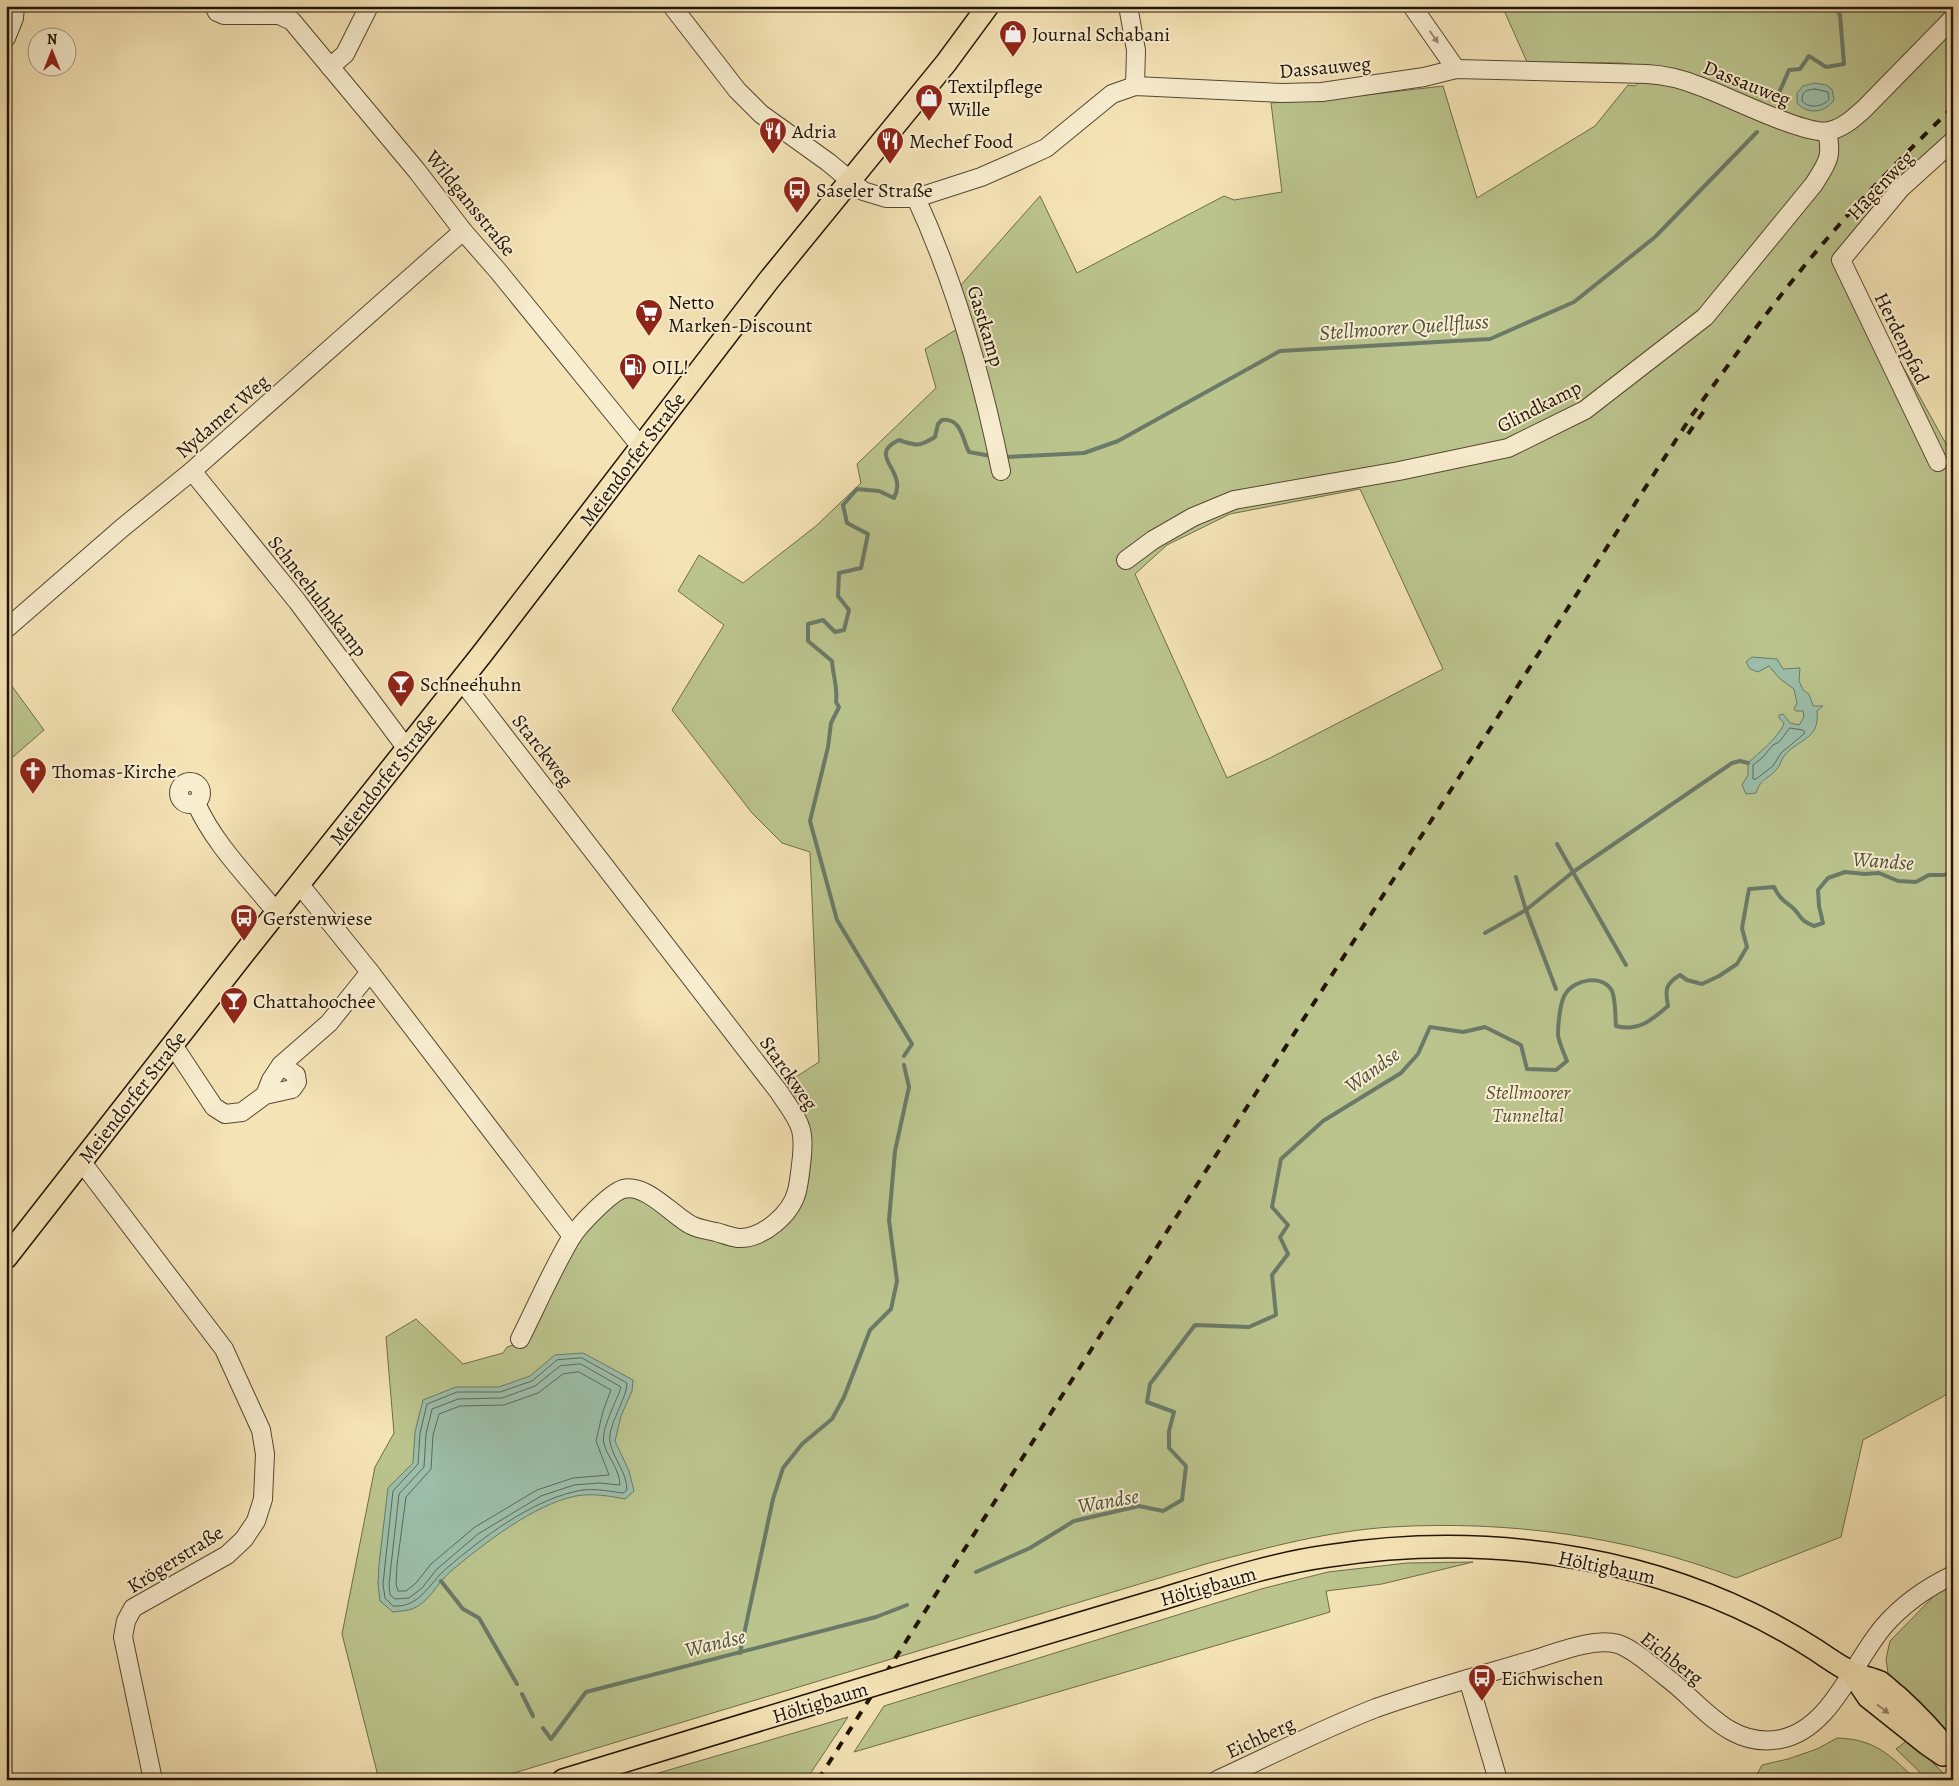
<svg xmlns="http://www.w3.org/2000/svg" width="1959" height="1786" viewBox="0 0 1959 1786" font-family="Alegreya,serif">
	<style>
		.green { fill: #bbc48d; stroke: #6e6c49; fill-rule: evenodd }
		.water { fill: #9cbeaa; stroke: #6b7a68 }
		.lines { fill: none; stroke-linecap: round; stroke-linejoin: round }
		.shore { stroke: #5f6858; stroke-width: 1 }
		.stream { stroke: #6b7a68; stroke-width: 4 }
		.minor-casing { stroke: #564731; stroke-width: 20 }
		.major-casing { stroke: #221305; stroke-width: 24 }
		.minor { stroke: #f8edcf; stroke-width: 18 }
		.major { stroke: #f4e3b5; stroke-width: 21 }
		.rail { stroke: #221305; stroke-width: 4; stroke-dasharray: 9 9; stroke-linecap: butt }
		.major-bridge-casing { stroke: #221305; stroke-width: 24; stroke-linecap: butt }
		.major-bridge { stroke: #f4e3b5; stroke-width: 21 }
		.oneway { fill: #988b74 }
		.oneway2 { fill: #968566 }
		.labels { text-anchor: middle; stroke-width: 4; stroke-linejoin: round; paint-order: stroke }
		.poi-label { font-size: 20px; fill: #221305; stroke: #f8edcf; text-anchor: start }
		.street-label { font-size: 20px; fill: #221305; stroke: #f8edcf }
		.park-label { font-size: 20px; font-style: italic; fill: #585135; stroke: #f8edcf }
		.water-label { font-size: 21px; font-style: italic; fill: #4d4f3f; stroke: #f8edcf }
	</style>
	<rect width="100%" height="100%" fill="#f4e3b5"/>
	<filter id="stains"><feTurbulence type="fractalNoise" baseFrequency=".004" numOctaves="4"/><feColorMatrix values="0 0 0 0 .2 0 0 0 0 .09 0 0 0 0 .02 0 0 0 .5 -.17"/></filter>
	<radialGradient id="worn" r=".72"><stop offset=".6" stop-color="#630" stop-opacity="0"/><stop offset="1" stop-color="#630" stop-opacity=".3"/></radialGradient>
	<g class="green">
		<path d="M1502,6H1953V134L1838,250L1950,451L1953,448V1391L1863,1440L1841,1537L1736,1578C1627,1536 1507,1520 1391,1527C1329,1531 1269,1547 1209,1563L491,1780H379L342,1634L375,1467L394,1433L386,1337L416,1319L463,1364L503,1353L507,1347L521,1343L578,1238L601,1209L635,1192L687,1228L770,1232L808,1168L782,1086L819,1062L810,852L782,843L752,813L672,710L724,625L678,591L699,555L743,583L816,526L861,483L857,464L936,388L925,349L957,329L967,312L961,285L1040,196L1077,273L1224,196L1234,200L1282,192L1271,103L1365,95L1443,86L1477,198L1595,126L1628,85L1635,86L1653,67L1621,63L1527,62ZM1360,489L1443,669L1268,759L1227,778L1135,574L1167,545L1230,514Z"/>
		<polygon points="6,678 44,730 6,763"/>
		<polygon points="1473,1562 1382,1584 1326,1591 1330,1612 854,1752 884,1706 1261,1589 1328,1572 1407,1563"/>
		<polygon points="1953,1584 1953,1726 1944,1729 1889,1680 1886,1659 1890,1641 1936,1594"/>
		<polygon points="848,1717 806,1780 635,1780"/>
		<path d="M1837,1738C1875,1739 1890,1755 1916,1780H1754L1762,1765L1788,1759L1817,1749Z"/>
		<polygon points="1909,1739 1950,1780 1928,1780 1896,1749"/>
	</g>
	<g class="water">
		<path d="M1815,83L1826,85L1832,89L1834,100C1825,113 1808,115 1797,103V93L1803,86Z"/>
		<path d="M1752,657L1777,659L1783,669L1800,668L1799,681L1803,690L1809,694L1813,706H1823L1817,711C1820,740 1799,738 1784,756C1781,760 1780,766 1776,770C1766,781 1762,777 1756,793L1746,794L1742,785L1748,775V763C1758,754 1781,735 1784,723L1779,718V715L1783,714L1790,723L1799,725L1804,717L1803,711H1796L1794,709L1797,703L1794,689L1779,678L1769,666L1758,672L1750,669L1746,662Z"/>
		<path d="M583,1353L633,1380L632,1391L621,1416L615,1441L629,1471L634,1491L625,1499C609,1496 593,1493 576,1496C534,1504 482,1545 450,1572C437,1583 429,1603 412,1609C406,1611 399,1611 393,1612L380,1601L378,1584L379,1564L388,1488L413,1463L415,1432L423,1400L456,1387H499L530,1376L555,1355Z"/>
	</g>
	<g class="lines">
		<g class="shore">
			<path d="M1815,89L1828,92L1829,99C1823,107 1809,109 1802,101C1802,91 1806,90 1815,89Z"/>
			<polygon points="1790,728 1803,730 1805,733 1781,753 1773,766 1756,779 1753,779 1753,765 1762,758 1773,745 1779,742"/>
			<path d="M582,1358L627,1383C627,1399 607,1426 610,1442C613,1459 627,1472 627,1490L623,1493C606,1491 590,1487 573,1492C528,1503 482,1538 447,1568C429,1583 420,1608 393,1606L385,1598L383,1584L393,1491L418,1464L420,1433L427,1404L457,1392H500L532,1381L557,1360Z"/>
			<path d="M581,1364L621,1387C617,1401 600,1430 604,1444C608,1458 620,1470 620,1485L599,1483L574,1485L541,1496L478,1534L437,1569L422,1588L409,1598L395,1599L390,1595L389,1584L399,1494L424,1467L426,1434L432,1409L458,1399L502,1398L535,1386L560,1366Z"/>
			<polygon points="579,1372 611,1390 603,1411 596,1441 609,1475 573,1478 537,1490 475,1527 431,1564 416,1583 406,1591 398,1591 396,1584 397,1565 406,1497 431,1469 433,1435 439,1414 460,1406 504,1405 538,1393 563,1374"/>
		</g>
		<g class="stream">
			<polyline points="1775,102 1789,70 1800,69 1809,56 1826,67 1844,64 1840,15 1834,6"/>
			<polyline points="1006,457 1084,453 1118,441 1280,351 1490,339 1574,302 1655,237 1757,132"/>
			<polyline points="1557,844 1626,965"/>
			<polyline points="1516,877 1526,910 1556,989"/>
			<polyline points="1485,933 1526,910 1573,872 1732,763 1740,761 1748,763"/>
			<path d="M904,1056L912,1044L837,920L810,821L828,747L831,723L839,707L836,702C838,688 833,676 832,661L808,641V624L823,620L835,632L844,630L849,610L838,596L839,573L861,568L868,534L847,523L843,505L857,489L879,491L894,498C909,470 865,456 899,440C916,446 919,447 935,437L938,424L942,420C962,418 962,439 969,452L991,456"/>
			<path d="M976,1572L1030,1548L1074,1521L1139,1506L1163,1511L1182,1500L1186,1466L1169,1448V1431L1174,1412L1147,1402L1150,1384L1195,1325L1249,1327L1276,1315L1272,1275L1288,1254L1280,1237L1288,1225L1272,1207L1281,1159L1323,1121L1401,1073L1418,1054L1430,1027L1463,1032L1485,1027L1521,1045L1527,1069L1556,1070L1567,1061C1564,1053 1559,1043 1558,1035C1558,1025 1560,1000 1566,993C1575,979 1603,974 1612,991C1616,1001 1615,1016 1616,1026C1638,1032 1652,1020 1668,1006C1665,990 1665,984 1680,975L1687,980L1702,984L1719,976L1737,964L1747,947L1742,928L1749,889L1774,887C1780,899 1783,900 1793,908C1803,918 1799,920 1814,926L1823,923L1819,906L1818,890L1828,878L1845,872L1865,874L1879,873L1898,881L1916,882L1929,875H1944L1953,871"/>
			<polyline points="441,1581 463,1609 479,1618 517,1684"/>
			<polyline points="740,1653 773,1499 783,1468 802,1444 832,1419 844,1397 870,1330 891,1309 897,1281 889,1220 895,1151 909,1087 904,1065"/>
			<polyline points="522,1694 533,1716"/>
			<polyline points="543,1728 551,1739 586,1692 876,1617 907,1605"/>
		</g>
		<defs>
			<g id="minor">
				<polyline points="214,6 217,12 224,15 279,15 292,21 417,171 463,231 498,271 637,442 643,447"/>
				<path d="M672,6L737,90L761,114L828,162L863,191L886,198H916L981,177L1013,163L1046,148L1112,94L1135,86L1282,93L1322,92L1424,77L1456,69L1647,74C1665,75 1682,79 1699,86C1726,95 1805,136 1829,131C1843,128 1854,118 1864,109L1953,18"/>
				<polyline points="1128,6 1136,50 1135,86"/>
				<polyline points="1412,6 1456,69"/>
				<polyline points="6,38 14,18 15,6"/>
				<polyline points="330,67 345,54 369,6"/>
				<path d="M916,198C956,285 982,377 1001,471"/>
				<polyline points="1938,462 1841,260 1901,188 1953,141"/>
				<polyline points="192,471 297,601 407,749"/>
				<path d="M1126,560L1153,540L1193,517L1234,500L1399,471L1508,448L1585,410L1705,317L1814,184C1827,163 1833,157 1827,132"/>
				<polyline points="6,629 122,528 192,471 463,231"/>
				<path d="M461,680L779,1092C800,1124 806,1126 801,1165C800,1173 799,1183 797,1191C791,1214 763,1239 738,1238C731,1237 723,1234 716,1232C708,1230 698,1229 691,1225C672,1215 646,1183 623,1189C610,1193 579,1225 571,1238C552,1270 537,1305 520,1339"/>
				<circle cx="190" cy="793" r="11"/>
				<path d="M196,803C214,844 249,878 277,913"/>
				<polyline points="300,885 370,972 572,1236"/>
				<polyline points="173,1045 214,1107 225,1114 242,1112 265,1095 271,1080 281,1065 296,1075 297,1082 292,1089 265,1095"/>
				<polyline points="281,1065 329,1023 370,972"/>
				<polyline points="81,1161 224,1349 261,1430 265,1454 263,1499 256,1521 244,1539 227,1555 133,1608 126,1621 123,1637 153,1780"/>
				<polyline points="1468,1679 1498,1780"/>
				<path d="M1217,1780C1270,1756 1322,1729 1376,1708C1426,1690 1478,1676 1529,1661C1554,1654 1592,1637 1618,1644C1630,1648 1641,1657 1651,1665C1663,1675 1676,1684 1687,1695C1715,1721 1740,1747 1781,1739C1831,1729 1853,1662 1884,1626C1903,1604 1926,1588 1953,1575"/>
			</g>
			<g id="major">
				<polyline points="6,1258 249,947 482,654 769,280 946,63 988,6"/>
				<path d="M930,1668C1006,1645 1082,1622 1158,1600C1214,1583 1270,1564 1328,1556C1495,1530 1674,1558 1816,1650C1828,1658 1841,1668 1854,1673C1862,1677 1872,1678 1880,1682C1886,1686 1891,1692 1897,1696C1918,1715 1936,1734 1953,1757"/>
				<polyline points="1851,1672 1868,1697 1927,1744 1943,1755"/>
				<polyline points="563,1780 825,1700"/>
			</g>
		</defs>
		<use href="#minor" class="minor-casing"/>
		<use href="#major" class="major-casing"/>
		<use href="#minor" class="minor"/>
		<use href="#major" class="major"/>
		<g class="rail">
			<polyline points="1688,434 1708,405"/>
			<path d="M818,1780L1110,1320L1692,415C1739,350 1786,285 1839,225C1875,184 1914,145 1953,107"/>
		</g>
		<defs>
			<polyline id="major-bridge" points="825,1700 930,1668"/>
		</defs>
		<use href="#major-bridge" class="major-bridge-casing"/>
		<use href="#major-bridge" class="major-bridge"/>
	</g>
	<defs><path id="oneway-solid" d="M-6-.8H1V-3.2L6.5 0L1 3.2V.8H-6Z" transform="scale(1.25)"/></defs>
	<use class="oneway" href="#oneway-solid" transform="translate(1434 37) rotate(55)"/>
	<use class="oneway2" href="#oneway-solid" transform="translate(1883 1709) rotate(37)"/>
	<defs>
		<symbol id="shop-pin" viewBox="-11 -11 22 30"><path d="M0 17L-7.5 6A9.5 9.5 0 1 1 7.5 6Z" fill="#8f2418" stroke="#f8edcf"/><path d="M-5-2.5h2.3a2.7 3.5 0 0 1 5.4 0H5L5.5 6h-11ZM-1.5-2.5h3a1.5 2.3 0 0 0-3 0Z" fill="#fff"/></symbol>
		<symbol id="restaurant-pin" viewBox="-11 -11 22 30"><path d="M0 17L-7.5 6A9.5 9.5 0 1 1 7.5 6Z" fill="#8f2418" stroke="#f8edcf"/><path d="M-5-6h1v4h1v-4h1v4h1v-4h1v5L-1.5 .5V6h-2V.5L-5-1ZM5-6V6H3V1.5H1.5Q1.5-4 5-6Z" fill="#fff"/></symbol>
		<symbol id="bus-pin" viewBox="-11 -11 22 30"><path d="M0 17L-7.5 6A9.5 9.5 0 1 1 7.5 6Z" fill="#8f2418" stroke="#f8edcf"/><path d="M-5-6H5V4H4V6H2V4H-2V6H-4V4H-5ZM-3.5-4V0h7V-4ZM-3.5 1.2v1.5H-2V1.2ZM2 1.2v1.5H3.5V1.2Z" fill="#fff"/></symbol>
		<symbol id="supermarket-pin" viewBox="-11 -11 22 30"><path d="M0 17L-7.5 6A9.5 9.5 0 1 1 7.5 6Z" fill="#8f2418" stroke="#f8edcf"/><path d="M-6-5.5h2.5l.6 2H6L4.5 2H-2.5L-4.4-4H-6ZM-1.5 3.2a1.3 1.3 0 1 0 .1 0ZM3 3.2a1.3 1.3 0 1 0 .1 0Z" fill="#fff"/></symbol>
		<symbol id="fuel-pin" viewBox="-11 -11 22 30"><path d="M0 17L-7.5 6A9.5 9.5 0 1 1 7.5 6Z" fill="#8f2418" stroke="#f8edcf"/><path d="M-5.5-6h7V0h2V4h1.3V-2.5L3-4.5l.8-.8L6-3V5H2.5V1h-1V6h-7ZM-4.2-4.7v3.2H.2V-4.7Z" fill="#fff"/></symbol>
		<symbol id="bar-pin" viewBox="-11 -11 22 30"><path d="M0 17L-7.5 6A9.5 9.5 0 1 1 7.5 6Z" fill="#8f2418" stroke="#f8edcf"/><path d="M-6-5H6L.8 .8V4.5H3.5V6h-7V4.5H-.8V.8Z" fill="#fff"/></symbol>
		<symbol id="church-pin" viewBox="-11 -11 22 30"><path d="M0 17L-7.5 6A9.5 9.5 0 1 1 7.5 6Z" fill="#8f2418" stroke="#f8edcf"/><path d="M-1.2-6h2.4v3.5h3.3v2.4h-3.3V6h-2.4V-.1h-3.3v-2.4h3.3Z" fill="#fff"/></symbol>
	</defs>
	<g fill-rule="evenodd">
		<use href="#shop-pin" x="997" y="18" width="32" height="43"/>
		<use href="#shop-pin" x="913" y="82" width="32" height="43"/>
		<use href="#restaurant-pin" x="757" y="115" width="32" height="43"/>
		<use href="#restaurant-pin" x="874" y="125" width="32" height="43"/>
		<use href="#bus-pin" x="781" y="174" width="32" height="43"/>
		<use href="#supermarket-pin" x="633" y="297" width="32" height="43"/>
		<use href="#fuel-pin" x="617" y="351" width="32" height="43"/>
		<use href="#bar-pin" x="385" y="668" width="32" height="43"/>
		<use href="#church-pin" x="17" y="755" width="32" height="43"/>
		<use href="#bus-pin" x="228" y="902" width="32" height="43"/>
		<use href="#bar-pin" x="218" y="985" width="32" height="43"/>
		<use href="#bus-pin" x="1466" y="1662" width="32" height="43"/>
	</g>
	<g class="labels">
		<g class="poi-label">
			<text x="1032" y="41">Journal Schabani</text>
			<text x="948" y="93">Textilpflege<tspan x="948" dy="23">Wille</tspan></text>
			<text x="792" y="138">Adria</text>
			<text x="909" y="148">Mechef Food</text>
			<text x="816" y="197">Saseler Straße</text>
			<text x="668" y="309">Netto<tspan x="668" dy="23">Marken-Discount</tspan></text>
			<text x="652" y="374">OIL!</text>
			<text x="420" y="691">Schneehuhn</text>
			<text x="52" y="778">Thomas-Kirche</text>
			<text x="263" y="925">Gerstenwiese</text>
			<text x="253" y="1008">Chattahoochee</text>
			<text x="1501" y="1685">Eichwischen</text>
		</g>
		<g class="street-label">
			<text transform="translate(1325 67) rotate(-5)" y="7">Dassauweg</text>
			<text transform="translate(1747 83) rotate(22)" y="7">Dassauweg</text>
			<text transform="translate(1880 185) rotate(-47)" y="7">Hagenweg</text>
			<text transform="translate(471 203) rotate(51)" y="7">Wildgansstraße</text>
			<text transform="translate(986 326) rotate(73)" y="7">Gastkamp</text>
			<text transform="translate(1902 338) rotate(64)" y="7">Herdenpfad</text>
			<text transform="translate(1539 406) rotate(-27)" y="7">Glindkamp</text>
			<text transform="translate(222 416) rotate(-41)" y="7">Nydamer Weg</text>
			<text transform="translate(632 459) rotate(-53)" y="7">Meiendorfer Straße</text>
			<text transform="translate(318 596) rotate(52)" y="7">Schneehuhnkamp</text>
			<text transform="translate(543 750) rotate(52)" y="7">Starckweg</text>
			<text transform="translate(383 779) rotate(-52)" y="7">Meiendorfer Straße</text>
			<text transform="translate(789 1073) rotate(55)" y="7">Starckweg</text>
			<text transform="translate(132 1097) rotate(-52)" y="7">Meiendorfer Straße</text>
			<text transform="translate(175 1559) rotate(-32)" y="7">Krögerstraße</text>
			<text transform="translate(1607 1567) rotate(12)" y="7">Höltigbaum</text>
			<text transform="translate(1208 1586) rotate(-16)" y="7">Höltigbaum</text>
			<text transform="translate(1672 1658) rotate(38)" y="7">Eichberg</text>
			<text transform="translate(820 1702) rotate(-17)" y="7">Höltigbaum</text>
			<text transform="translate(1260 1737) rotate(-25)" y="7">Eichberg</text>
		</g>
		<g class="park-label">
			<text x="1528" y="1099">Stellmoorer<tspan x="1528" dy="23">Tunneltal</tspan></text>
		</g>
		<g class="water-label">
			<text transform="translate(1404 327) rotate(-4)" y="7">Stellmoorer Quellfluss</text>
			<text transform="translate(1883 861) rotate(4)" y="7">Wandse</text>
			<text transform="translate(1372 1070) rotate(-36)" y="7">Wandse</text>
			<text transform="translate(1108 1501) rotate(-10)" y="7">Wandse</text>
			<text transform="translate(715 1643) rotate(-14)" y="7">Wandse</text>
		</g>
	</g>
	<rect width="1959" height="1786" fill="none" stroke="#f4e3b5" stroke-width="25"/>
	<rect x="8" y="8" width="1944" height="1771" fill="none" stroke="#221305" stroke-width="2.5"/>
	<rect x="12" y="12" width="1934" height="1761" fill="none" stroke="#221305"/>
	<g transform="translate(52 52)"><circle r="24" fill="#f8edcf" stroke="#a2967e"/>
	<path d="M0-4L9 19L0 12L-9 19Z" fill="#8f2418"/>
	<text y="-8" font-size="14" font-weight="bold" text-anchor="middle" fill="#221305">N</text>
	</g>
	<rect width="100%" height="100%" filter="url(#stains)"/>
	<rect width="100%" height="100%" fill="url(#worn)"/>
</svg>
